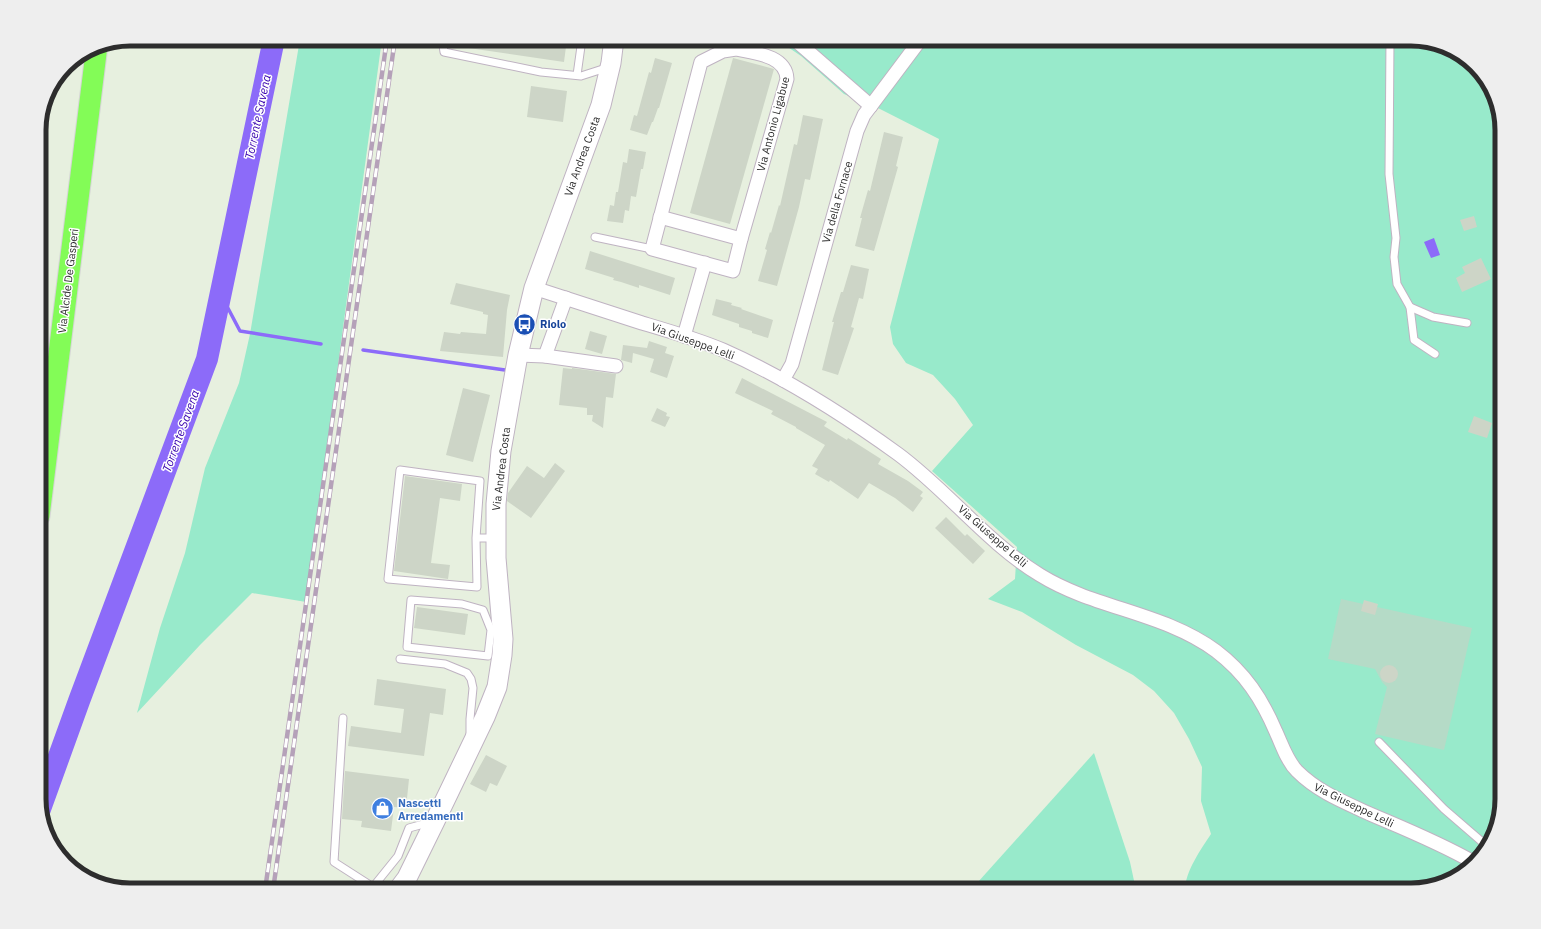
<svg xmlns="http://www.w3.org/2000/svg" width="1541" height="929" viewBox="0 0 1541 929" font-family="'IBM Plex Sans',sans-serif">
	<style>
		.green { fill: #98eacb }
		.cemetery { fill: #b5dbc7 }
		.water { fill: #8c6bf9 }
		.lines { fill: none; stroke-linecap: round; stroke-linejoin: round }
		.stream { stroke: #8c6bf9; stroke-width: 3.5 }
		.river { stroke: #8c6bf9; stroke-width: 22 }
		.building { fill: #cdd5c7 }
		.service-casing { stroke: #bfb3c2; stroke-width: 9 }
		.minor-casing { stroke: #bfb3c2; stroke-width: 15 }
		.secondary-casing { stroke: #bfb3c2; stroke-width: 21 }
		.primary-casing { stroke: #d5d5d5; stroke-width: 23 }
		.service { stroke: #fff; stroke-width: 7 }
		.minor { stroke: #fff; stroke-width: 13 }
		.secondary { stroke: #fff; stroke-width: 19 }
		.primary { stroke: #83fc57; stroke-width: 21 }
		.rail-casing { stroke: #b5a1b9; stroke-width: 4.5 }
		.rail { stroke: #fff; stroke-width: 3; stroke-dasharray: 9; stroke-linecap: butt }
		.labels { text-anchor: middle; stroke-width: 3; stroke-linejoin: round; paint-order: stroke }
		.street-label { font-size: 11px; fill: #2d2d2d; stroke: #fff }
		.transit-label { font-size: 11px; font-weight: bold; fill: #164399; stroke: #fff; text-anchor: start }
		.shop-label { font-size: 11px; font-weight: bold; fill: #366cbe; stroke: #fff; text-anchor: start }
		.water-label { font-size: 12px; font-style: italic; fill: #3702ad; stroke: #fff }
		.rim { fill: none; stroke: #2d2d2d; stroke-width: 5 }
	</style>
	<rect width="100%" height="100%" fill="#e7f0df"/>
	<g class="green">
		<polygon points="300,39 382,39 306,602 252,593 200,645 137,713 160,628 185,553 205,468 239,383 250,334"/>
		<path d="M776,39H1411L1457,51L1490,84L1502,124V800L1490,845L1457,878L1412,890H1185C1185,872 1201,849 1211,834L1201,801L1202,767L1189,739L1174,713L1154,691L1133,675L1076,645L1022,612L988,599L1015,579L1017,547L932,471L973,425L955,399L933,375L906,363L893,344L890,327L939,139L880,109L844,94L801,56Z"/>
		<polygon points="1094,753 1130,862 1136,890 991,890 978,882"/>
	</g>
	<polygon class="cemetery" points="1341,599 1472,628 1444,750 1375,734 1387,687 1382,682 1375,669 1328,659"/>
	<polygon class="water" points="1434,238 1440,255 1431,258 1424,242"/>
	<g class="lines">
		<g class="stream">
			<polyline points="220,293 240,331 321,344"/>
			<polyline points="363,350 505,370"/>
		</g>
		<polyline class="river" points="40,809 79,701 207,359 274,39"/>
	</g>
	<g class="building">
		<polygon points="448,39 567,39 564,62 448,45"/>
		<polygon points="655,58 672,63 659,108 658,108 653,122 652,122 647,135 630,130 634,115 637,116 649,72 651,73"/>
		<polygon points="733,58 774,69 730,224 690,213"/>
		<polygon points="531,86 567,91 563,122 527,117"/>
		<polygon points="803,115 823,119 810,180 805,179 799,207 777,286 758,281 767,250 765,249 770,232 771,233 779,205 780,206 794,144 797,145"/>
		<polygon points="884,132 903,137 896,166 898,167 874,251 855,246 862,218 860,218 868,190 870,191"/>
		<polygon points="629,149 646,152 643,169 641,169 636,197 631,196 629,211 625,210 623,223 607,221 610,205 614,206 616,192 618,192 623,162 627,163"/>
		<polygon points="1474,216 1477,227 1464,231 1460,220"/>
		<polygon points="590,251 675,278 670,295 639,285 639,288 621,282 613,280 614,278 585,269"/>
		<polygon points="1481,258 1491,279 1462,292 1456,278 1465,273 1462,267"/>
		<polygon points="851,265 869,269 863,299 859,298 851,327 854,328 838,375 822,370 834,322 832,322 841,292 843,292"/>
		<polygon points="456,283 510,295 507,310 503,357 440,351 444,332 460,334 461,332 486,334 488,315 483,314 483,312 450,304"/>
		<polygon points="716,299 732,303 731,305 742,308 741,309 773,320 768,338 752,333 752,331 739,327 739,324 712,315"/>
		<polygon points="590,331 607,336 602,354 585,349"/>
		<polygon points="649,341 667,347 665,353 674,356 667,378 650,372 654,359 633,353 632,363 621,360 623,345 647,348"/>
		<polygon points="563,368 572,369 572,368 616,374 613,398 606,397 603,428 592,421 593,415 587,415 587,408 559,405"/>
		<polygon points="742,378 827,422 824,426 847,440 848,438 881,459 878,464 908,481 923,492 920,496 923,498 913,512 895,498 869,483 858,499 830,480 829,482 815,474 818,469 812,466 825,445 796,428 796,427 771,414 773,411 735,393"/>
		<polygon points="463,388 490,395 473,462 446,455"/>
		<polygon points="657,408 667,413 666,416 670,417 665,427 651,421"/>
		<polygon points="1474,416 1492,423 1487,438 1468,432"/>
		<polygon points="555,463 565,471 531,518 507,501 508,493 527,466 544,478"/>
		<polygon points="405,476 462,484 460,501 440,498 431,563 450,565 448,579 394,571"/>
		<polygon points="946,517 965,536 967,534 985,551 973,564 935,528"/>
		<polygon points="1364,600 1378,604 1375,615 1361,611"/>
		<polygon points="417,607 468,614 465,635 414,628"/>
		<circle cx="1389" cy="674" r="9"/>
		<polygon points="377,679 446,689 443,715 430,713 424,756 348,746 351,726 401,733 404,709 374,705"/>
		<polygon points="486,755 507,766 497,786 490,783 486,792 470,784"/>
		<polygon points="345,771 409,779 406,808 394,807 391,831 361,827 362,821 342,819"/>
	</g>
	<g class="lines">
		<defs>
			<g id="service">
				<polyline points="442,39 444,52 541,72 581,76 609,67"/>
				<polyline points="1390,39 1389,174 1396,238 1394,257 1397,284 1410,307 1433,317 1467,323"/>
				<polyline points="577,75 582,39"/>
				<polyline points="595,237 652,249"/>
				<polyline points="1410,307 1414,340 1435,354"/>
				<polyline points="476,538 480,481 400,470 388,579 477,587 476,538 495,538"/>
				<polyline points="491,630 483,610 462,604 411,600 407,647 488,656 491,630 501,626"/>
				<polyline points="400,659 445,664 467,673 471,679 473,688 470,719 470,735"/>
				<polyline points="343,718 334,862 373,887 398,856 409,828 431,822"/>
				<polyline points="1379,742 1444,809 1488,847"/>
			</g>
			<g id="minor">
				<polyline points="794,39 871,106"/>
				<path d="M736,49C754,53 786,55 787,79L741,239L733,271L652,249L701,62L723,51Z"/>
				<polyline points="660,217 741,239"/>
				<path d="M534,288C570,300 606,311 642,323C669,331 697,339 723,350C784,377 844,415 898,454C948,491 987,543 1040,575C1095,609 1163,612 1216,651C1245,673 1262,699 1276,732C1282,745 1287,761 1297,771C1318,792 1344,802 1370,814C1405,829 1440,843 1473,862"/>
				<polyline points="684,336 705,263"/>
				<polyline points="518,355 545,356 616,366"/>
				<polyline points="545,356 566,298"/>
				<polyline points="783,380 792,364 857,131 864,115 921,39"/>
			</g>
			<polyline id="secondary" points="398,890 407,878 435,821 485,717 497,687 502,655 503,639 496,558 496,504 501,451 518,355 534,288 601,105 611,63 614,39"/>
			<polyline id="primary" points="39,516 97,45"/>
		</defs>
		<use href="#service" class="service-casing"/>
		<use href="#minor" class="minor-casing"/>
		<use href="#secondary" class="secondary-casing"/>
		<use href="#primary" class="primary-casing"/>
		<use href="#service" class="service"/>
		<use href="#minor" class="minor"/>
		<use href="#secondary" class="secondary"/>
		<use href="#primary" class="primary"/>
		<defs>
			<g id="rail">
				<polyline points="265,890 387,39"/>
				<polyline points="273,890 395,39"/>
			</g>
		</defs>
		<use href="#rail" class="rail-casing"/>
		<use href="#rail" class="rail"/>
	</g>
	<defs>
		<symbol id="bus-disc" viewBox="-11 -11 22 22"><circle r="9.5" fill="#1a4fb4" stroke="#fff"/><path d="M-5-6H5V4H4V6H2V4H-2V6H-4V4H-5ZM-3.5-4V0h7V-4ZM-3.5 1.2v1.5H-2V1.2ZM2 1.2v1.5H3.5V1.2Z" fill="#fff"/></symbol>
		<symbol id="shop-disc" viewBox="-11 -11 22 22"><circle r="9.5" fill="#3f7fe0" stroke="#fff"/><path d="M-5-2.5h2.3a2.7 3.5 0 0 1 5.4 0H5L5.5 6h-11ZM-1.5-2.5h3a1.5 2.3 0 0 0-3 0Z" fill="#fff"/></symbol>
	</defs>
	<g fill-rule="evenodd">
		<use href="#bus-disc" x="512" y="312" width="25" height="25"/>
		<use href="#shop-disc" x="370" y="796" width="25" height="25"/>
	</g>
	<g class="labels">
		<g class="street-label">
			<text transform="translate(773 124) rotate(-75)" y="4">Via Antonio Ligabue</text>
			<text transform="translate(582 156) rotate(-70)" y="4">Via Andrea Costa</text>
			<text transform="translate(837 202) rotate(-74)" y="4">Via della Fornace</text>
			<text transform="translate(68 281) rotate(-83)" y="4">Via Alcide De Gasperi</text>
			<text transform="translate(693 341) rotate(20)" y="4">Via Giuseppe Lelli</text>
			<text transform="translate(501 469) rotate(-83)" y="4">Via Andrea Costa</text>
			<text transform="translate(993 536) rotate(41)" y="4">Via Giuseppe Lelli</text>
			<text transform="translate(1354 805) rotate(26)" y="4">Via Giuseppe Lelli</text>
		</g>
		<g class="transit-label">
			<text x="540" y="328">Riolo</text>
		</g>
		<g class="shop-label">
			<text x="398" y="807">Nascetti<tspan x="398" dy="13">Arredamenti</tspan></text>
		</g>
		<g class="water-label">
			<text transform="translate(258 117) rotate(-78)" y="4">Torrente Savena</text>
			<text transform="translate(181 431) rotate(-70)" y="4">Torrente Savena</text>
		</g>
	</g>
	<path d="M0 0H1541V929H0ZM130 46H1411A84 84 0 0 1 1495 130V799A84 84 0 0 1 1411 883H130A84 84 0 0 1 46 799V130A84 84 0 0 1 130 46Z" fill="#eee" fill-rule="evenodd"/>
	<path class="rim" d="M130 46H1411A84 84 0 0 1 1495 130V799A84 84 0 0 1 1411 883H130A84 84 0 0 1 46 799V130A84 84 0 0 1 130 46Z"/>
</svg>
